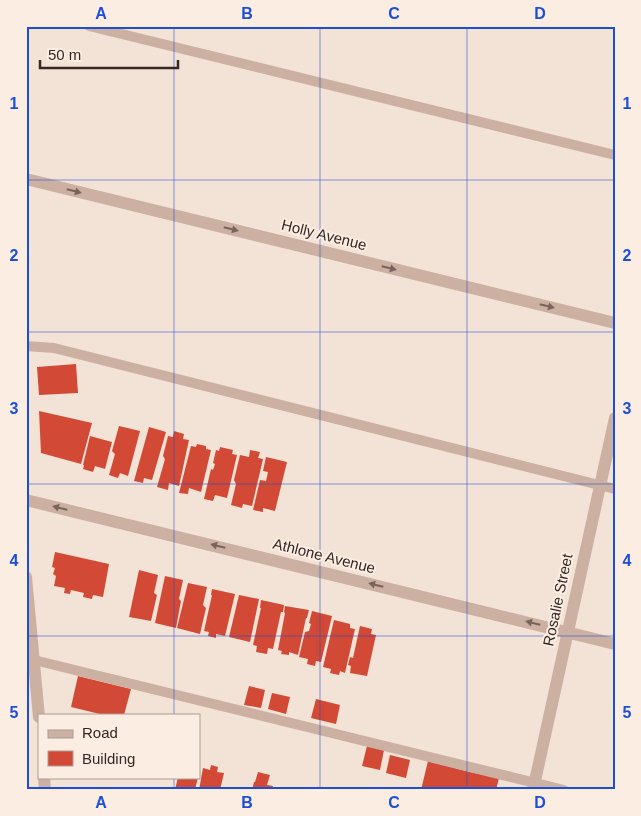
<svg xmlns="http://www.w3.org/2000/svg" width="641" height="816" viewBox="0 0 641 816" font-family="Helvetica,sans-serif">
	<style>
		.building { fill: #d24a35 }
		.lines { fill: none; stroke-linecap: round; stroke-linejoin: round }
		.service { stroke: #ccb0a1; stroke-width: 10 }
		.minor { stroke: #ccb0a1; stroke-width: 12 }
		.oneway { fill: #79655d }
		.grid { fill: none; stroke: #1d4ed8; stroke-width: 1; stroke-opacity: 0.55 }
		.labels { text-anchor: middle; stroke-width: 4; stroke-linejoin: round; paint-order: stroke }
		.street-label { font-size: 15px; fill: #352825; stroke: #fbede2 }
		.neatline { fill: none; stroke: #1d4ed8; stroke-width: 2 }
		.grid-label { font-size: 16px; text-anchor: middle; font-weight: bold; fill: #1d4ed8 }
	</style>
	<rect width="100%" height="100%" fill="#f3e2d6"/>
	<g class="building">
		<polygon points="76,364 78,393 39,395 37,367"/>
		<polygon points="39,411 92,423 81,464 41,453"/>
		<polygon points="119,426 140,431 128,476 120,473 118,478 109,475 115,454 112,451"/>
		<polygon points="149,427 166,432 152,480 144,478 143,483 134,481"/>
		<polygon points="174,431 184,434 183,439 189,440 179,486 169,483 168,490 157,487 165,459 163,456 168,436 173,437"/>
		<polygon points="90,436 112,442 105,469 95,466 93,472 83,469 84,465 83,465"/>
		<polygon points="197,444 206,446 206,449 211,450 201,492 189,488 188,494 179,493 191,446 196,447"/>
		<polygon points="220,447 233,450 232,454 237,455 227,498 215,495 213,501 204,499 211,469 213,470 215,464 213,463 216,450 219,451"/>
		<polygon points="250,450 260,452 258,458 263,459 252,506 243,504 242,508 231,505 236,484 234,480 240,455 249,457"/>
		<polygon points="266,457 287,462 275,511 263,508 263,512 253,510 260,480 266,481 268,472 263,471"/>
		<polygon points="55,552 109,564 103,597 93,595 92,599 83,597 84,593 71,590 70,594 64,593 65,588 54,586 56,576 53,574 55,568 52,567"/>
		<polygon points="139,570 158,575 154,593 157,595 151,621 129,617"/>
		<polygon points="165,576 183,580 179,599 181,601 176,628 155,623"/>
		<polygon points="188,583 207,587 203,605 206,608 200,634 177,628"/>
		<polygon points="212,589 235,594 225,636 216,634 216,638 208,636 209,632 204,631 212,595 211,595"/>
		<polygon points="239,595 259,599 250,642 229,637"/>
		<polygon points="261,600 284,605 283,612 281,612 273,649 268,648 267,654 256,652 257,646 253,645 261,608 260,608"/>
		<polygon points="285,606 309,610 307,618 306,618 298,655 289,652 289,655 281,654 282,651 278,650 285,613 284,612"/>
		<polygon points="312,611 332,616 321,662 316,661 315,666 307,664 308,659 299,657 305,632 309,631 311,624 309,623"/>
		<polygon points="334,620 350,624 350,628 355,629 345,673 340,671 339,675 330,673 331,669 323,667"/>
		<polygon points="360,626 372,629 371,634 376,635 367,676 350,673 351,666 348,665 350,657 353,658"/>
		<polygon points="78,676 131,689 124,715 104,715 71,707"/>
		<polygon points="249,686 265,690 261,708 244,705"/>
		<polygon points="272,693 290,697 286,714 268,709"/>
		<polygon points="316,699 340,705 336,724 311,718"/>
		<polygon points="367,746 384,750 380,770 362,766"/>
		<polygon points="390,755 410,760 406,778 386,773"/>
		<polygon points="428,761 470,772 499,778 496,790 421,790"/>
		<polygon points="211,765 218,767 217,772 224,773 220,790 199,790 203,768 210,770"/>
		<polygon points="258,772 270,775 267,785 273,786 272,790 252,790 254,782 255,782"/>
		<polygon points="178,777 198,777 195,790 175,790"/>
	</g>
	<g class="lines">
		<g class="service">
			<polyline points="89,26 615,155"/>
			<polyline points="26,346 54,348 615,489"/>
			<polyline points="26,662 34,660 564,790"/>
		</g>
		<g class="minor">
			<polyline points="26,179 615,323"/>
			<polyline points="26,500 615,644"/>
			<polyline points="26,577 39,717"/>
			<polyline points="44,777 45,790"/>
			<polyline points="533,790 615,418"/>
		</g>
	</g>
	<defs><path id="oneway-solid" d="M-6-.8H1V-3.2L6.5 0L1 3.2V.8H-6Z" transform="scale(1.25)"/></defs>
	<g class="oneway">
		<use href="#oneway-solid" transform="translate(74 191) rotate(14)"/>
		<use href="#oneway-solid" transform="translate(231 229) rotate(14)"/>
		<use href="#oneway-solid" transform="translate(389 268) rotate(14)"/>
		<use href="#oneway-solid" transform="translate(547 306) rotate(14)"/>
		<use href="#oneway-solid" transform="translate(60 508) rotate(-166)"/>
		<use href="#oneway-solid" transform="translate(218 546) rotate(-166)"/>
		<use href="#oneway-solid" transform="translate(376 585) rotate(-166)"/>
		<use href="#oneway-solid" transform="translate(533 623) rotate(-166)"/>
	</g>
	<path class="grid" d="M174,26V715M320,26V790M467,26V790M26,180H615M26,332H615M26,484H615M26,636H615M174,777V790"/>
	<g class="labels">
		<g class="street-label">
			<text transform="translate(324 235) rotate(14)" y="5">Holly Avenue</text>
			<text transform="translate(324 556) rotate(14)" y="5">Athlone Avenue</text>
			<text transform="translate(558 600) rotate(-78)" y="5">Rosalie Street</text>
		</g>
	</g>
	<rect width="641" height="816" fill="none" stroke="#fbede2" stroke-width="55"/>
	<rect x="38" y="714" width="162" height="65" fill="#fbede2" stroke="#ac9e96"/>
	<rect x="48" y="730" width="25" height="8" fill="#ccb0a1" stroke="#ac9e96"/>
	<text x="82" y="738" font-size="15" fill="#352825">Road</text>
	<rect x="48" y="751" width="25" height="15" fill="#d24a35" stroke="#ac9e96"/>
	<text x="82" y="764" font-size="15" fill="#352825">Building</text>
	<path d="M40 60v8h138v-8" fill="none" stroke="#352825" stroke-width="2.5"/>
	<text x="48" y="60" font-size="15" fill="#352825" stroke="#fbede2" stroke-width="4" paint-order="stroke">50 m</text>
	<rect x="28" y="28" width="586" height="760" class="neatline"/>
	<g class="grid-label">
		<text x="101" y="19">A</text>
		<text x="247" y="19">B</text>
		<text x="394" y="19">C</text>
		<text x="540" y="19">D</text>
		<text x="14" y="109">1</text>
		<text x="627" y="109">1</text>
		<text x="14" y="261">2</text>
		<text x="627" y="261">2</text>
		<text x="14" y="414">3</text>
		<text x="627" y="414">3</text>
		<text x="14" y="566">4</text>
		<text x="627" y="566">4</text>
		<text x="14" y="718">5</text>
		<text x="627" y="718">5</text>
		<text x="101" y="808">A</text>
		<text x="247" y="808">B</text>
		<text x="394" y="808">C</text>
		<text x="540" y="808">D</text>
	</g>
</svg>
